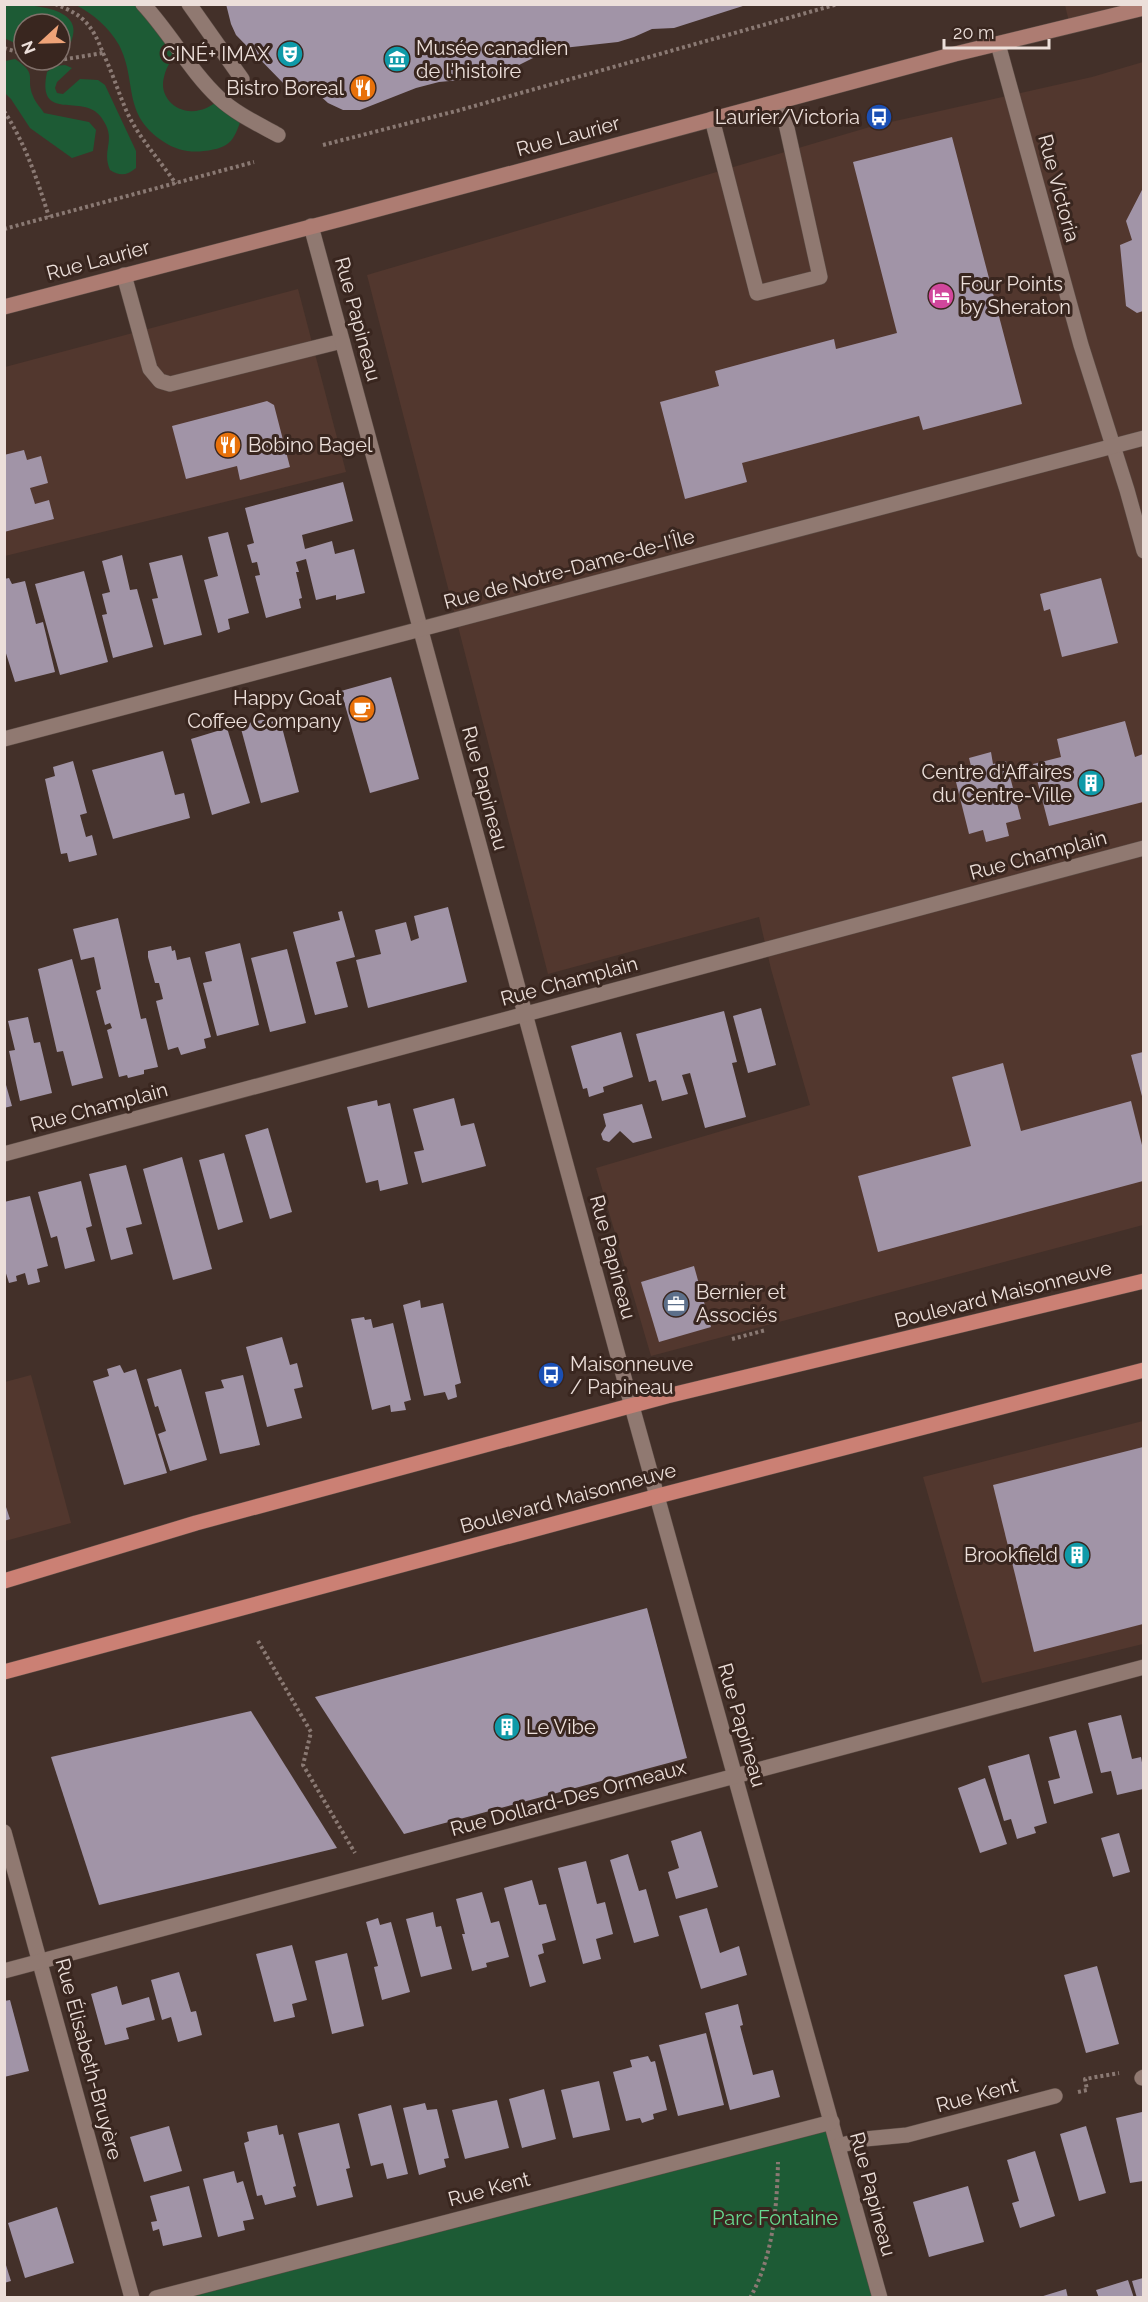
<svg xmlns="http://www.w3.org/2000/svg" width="1148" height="2302" viewBox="0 0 1148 2302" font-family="Raleway,sans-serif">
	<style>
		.built { fill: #52372e }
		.green { fill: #1d5b35 }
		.building { fill: #a194a7 }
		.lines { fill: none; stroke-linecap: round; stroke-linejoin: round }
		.service-casing { stroke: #5c4c45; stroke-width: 16 }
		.minor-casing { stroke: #5c4c45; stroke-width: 16 }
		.secondary-casing { stroke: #5c4c45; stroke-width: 16 }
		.primary-casing { stroke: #5c4c45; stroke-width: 16 }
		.path { stroke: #8a7973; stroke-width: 4; stroke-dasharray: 3 3; stroke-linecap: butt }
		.service { stroke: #907971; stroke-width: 15 }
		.minor { stroke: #907971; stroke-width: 15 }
		.secondary { stroke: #ad7c72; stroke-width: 15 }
		.primary { stroke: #cb8074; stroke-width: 15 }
		.labels { text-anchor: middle; stroke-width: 6; stroke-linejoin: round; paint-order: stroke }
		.poi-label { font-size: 20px; fill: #ecdfda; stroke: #39261f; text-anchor: start }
		.street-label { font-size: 20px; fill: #ecdfda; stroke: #39261f }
		.park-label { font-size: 20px; fill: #67db90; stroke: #39261f }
	</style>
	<rect width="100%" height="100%" fill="#433029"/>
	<g class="built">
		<polygon points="1143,4 1070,26 1065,5"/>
		<polygon points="1143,62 1143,1225 651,1356 596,1168 810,1105 771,969 759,917 548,974 367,275 873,126 1092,77"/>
		<polygon points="298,289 346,472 5,556 5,367"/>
		<polygon points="31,1375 71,1523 5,1541 5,1382"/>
		<polygon points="1143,1421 1143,1644 982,1683 923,1477"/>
	</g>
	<g class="green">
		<path d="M4,5C27,4 87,6 71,42L60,46V24H24V47L6,39Z"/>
		<path d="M76,5H143L180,48C174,57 166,66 164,77C158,98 179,116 200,110C207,109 214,103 221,100L243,114C234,140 232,148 204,151C190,153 176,150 164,142C121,114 138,82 119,45C108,26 94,15 76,5Z"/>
		<path d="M15,59C39,75 25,77 33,96C35,102 41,108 44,113L89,122L96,130L93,151L72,158L30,128L11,99L5,93V61Z"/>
		<path d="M65,65L72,68L57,82L55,88L57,93L63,94L80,79L98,80L105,85L136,151V168C127,175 121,177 110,170C101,148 118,140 101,117C83,92 36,124 47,72L55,66Z"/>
		<polygon points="832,2122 880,2298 156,2298"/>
	</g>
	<g class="building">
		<polygon points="226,4 745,4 746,5 674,28 652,29 634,37 618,42 563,48 541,54 503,73 482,78 439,82 416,88 360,110 343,110 328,103 317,93 300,93 287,87 236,35 231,24"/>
		<polygon points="952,137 1022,404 923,430 919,416 742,463 747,482 685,499 660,402 719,386 715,371 834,339 836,349 897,333 853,162"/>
		<polygon points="1143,188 1143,311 1137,313 1126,306 1120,245 1132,240 1126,221"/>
		<polygon points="267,401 274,405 290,467 240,480 237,466 186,479 172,426"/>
		<polygon points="24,450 27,460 41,456 48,483 30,488 35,504 49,500 54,519 4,532 4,455"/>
		<polygon points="343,482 353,521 302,535 305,549 332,541 335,554 354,549 365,593 336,600 336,595 316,600 306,559 296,562 299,572 296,572 302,598 299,599 301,608 266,618 255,576 260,575 257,562 252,563 247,545 254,543 245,508"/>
		<polygon points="228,532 249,613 228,619 230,629 218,633 204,580 218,576 208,537"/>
		<polygon points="122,555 130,590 137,589 153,647 113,658 102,615 107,614 102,594 110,592 102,561"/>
		<polygon points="182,555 202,635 164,645 152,599 158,598 149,563"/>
		<polygon points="84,571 108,662 60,675 35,584"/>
		<polygon points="9,578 12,584 25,581 36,624 43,622 55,672 15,682 4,647 4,579"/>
		<polygon points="1101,578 1118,643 1062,657 1050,609 1044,611 1040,594"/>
		<polygon points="391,677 419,779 370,793 341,691"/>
		<polygon points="279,716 299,792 261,803 240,725"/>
		<polygon points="1125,721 1135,757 1143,754 1143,802 1049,826 1033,764 1061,757 1057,739"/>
		<polygon points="227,728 250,803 212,815 191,739"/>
		<polygon points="163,751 175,795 184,793 190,818 113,839 92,770"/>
		<polygon points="991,752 993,764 1006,761 1021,819 1006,823 1009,836 986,842 983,830 969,834 954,774 972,770 969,758"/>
		<polygon points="73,761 87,813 80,815 86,837 92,835 97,855 69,862 67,853 61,854 45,779 55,776 53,767"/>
		<polygon points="448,907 467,982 368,1008 356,960 381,954 375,930 406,922 411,941 419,938 414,916"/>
		<polygon points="342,911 355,957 336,962 348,1007 315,1015 293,932 340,920 338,912"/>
		<polygon points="118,918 141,1019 146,1018 158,1067 144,1070 144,1074 128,1078 127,1075 119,1077 107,1030 112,1028 110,1023 105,1025 96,991 101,989 94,957 81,960 73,929"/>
		<polygon points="240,943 259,1025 217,1036 203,983 212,981 205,952"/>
		<polygon points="171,946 172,951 175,950 177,960 190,957 211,1037 204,1039 206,1048 181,1055 178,1047 168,1050 156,1001 163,999 159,983 155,983 148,957 148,951"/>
		<polygon points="287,949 306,1023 270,1032 251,958"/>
		<polygon points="72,959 103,1078 72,1086 63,1051 57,1052 38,969"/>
		<polygon points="761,1008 776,1065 748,1073 733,1016"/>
		<polygon points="724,1011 737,1062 732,1063 746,1117 705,1128 690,1073 682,1075 688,1094 662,1101 656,1080 649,1082 636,1034"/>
		<polygon points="28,1017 34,1043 40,1042 52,1093 20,1101 9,1051 15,1050 8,1021"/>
		<polygon points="621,1032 633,1077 603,1087 604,1092 589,1097 587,1088 583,1089 571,1046"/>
		<polygon points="1143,1052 1143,1100 1131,1055"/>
		<polygon points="1003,1063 1021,1131 1131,1101 1143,1149 1143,1181 878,1252 858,1176 971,1146 952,1077"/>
		<polygon points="4,1078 12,1106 4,1108"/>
		<polygon points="454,1098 461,1126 474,1123 486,1166 422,1183 414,1152 424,1150 413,1109"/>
		<polygon points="377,1100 378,1106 390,1103 408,1184 380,1191 378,1180 366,1183 347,1107"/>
		<polygon points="642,1104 652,1138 633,1143 620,1131 609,1142 603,1140 601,1134 606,1126 603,1114"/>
		<polygon points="268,1128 292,1212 270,1219 245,1135"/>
		<polygon points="224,1153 243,1222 218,1230 199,1160"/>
		<polygon points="182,1157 212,1269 173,1280 143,1169"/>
		<polygon points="126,1165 142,1224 126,1228 133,1254 111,1260 89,1174"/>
		<polygon points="81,1181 92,1226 86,1228 95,1261 65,1269 57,1236 51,1238 38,1192"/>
		<polygon points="30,1196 48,1266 37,1269 40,1282 28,1285 25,1273 16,1276 17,1281 9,1283 4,1267 4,1202"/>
		<polygon points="694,1266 711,1327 659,1342 641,1282"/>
		<polygon points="420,1300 421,1308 443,1303 461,1383 455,1385 457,1397 448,1400 445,1392 424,1396 403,1305"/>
		<polygon points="364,1317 365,1320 371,1319 373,1328 393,1323 411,1400 404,1402 406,1410 391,1412 390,1405 372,1410 351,1319"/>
		<polygon points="282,1337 290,1365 297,1363 303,1387 294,1389 302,1418 267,1427 246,1347"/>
		<polygon points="120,1365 124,1373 136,1369 167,1473 124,1485 93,1381 109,1376 107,1369"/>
		<polygon points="181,1369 207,1460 170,1471 158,1434 166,1431 158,1406 155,1407 147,1379"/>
		<polygon points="243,1375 260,1445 220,1454 205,1392 224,1388 221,1380"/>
		<polygon points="1143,1447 1143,1624 1034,1652 993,1485"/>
		<polygon points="4,1501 10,1519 4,1521"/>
		<polygon points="647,1608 687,1758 404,1834 315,1697"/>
		<polygon points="251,1711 337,1848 99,1905 51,1757"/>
		<polygon points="1121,1715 1132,1759 1141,1757 1143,1768 1143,1789 1117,1795 1111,1771 1101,1773 1088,1723"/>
		<polygon points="1076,1730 1093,1793 1054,1804 1048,1781 1060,1778 1049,1737"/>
		<polygon points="1029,1754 1047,1823 1034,1827 1036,1833 1017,1839 1011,1819 1004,1821 988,1766"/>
		<polygon points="985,1778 1007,1844 980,1853 958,1788"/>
		<polygon points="701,1831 718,1887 676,1899 668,1872 679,1868 671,1841"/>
		<polygon points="1119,1833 1130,1872 1113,1877 1101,1838"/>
		<polygon points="628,1854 639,1891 646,1889 659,1936 634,1943 610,1860"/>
		<polygon points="586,1861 597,1904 605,1902 613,1934 596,1939 601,1959 583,1964 558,1868"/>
		<polygon points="532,1880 539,1905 546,1904 556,1940 542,1944 544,1953 538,1955 546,1982 530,1987 504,1888"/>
		<polygon points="482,1892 491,1923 499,1921 509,1957 486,1963 487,1967 472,1971 462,1934 465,1934 456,1899"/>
		<polygon points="707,1908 720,1953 739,1946 747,1975 701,1989 679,1916"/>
		<polygon points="433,1912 436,1927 441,1926 452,1969 421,1977 406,1919"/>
		<polygon points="378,1918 380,1925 391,1922 410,1992 382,2000 374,1967 378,1966 366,1922"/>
		<polygon points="292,1945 307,2000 292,2004 295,2017 274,2022 256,1954"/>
		<polygon points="347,1953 364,2026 332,2034 315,1961"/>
		<polygon points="1097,1966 1119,2044 1086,2053 1064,1975"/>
		<polygon points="179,1972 191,2012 196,2011 202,2035 178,2042 171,2017 162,2020 151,1980"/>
		<polygon points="117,1986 122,2005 149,1997 155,2020 126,2028 129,2039 105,2045 91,1994"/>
		<polygon points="10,2000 29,2071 4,2077 4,2001"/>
		<polygon points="738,2004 743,2025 740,2026 753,2075 773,2070 780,2097 730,2110 705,2013"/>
		<polygon points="706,2033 724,2105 678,2116 659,2045"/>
		<polygon points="648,2056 651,2062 655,2061 667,2110 653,2114 654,2119 642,2123 640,2118 626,2121 613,2072 632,2067 630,2060"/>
		<polygon points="599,2081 610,2130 573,2138 561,2090"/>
		<polygon points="544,2089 556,2139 522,2148 509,2099"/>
		<polygon points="497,2100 509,2148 465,2159 452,2110"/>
		<polygon points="425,2103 427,2110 437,2109 449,2158 444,2159 446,2167 419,2175 403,2108"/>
		<polygon points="391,2105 408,2174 387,2179 383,2163 371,2166 358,2114"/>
		<polygon points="1142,2112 1143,2181 1130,2183 1116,2118"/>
		<polygon points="339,2123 350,2168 346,2169 353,2197 317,2206 298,2133"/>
		<polygon points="277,2125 279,2135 283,2134 296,2186 293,2187 296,2197 265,2205 262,2195 257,2196 244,2143 249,2141 247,2132"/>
		<polygon points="169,2126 182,2171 144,2182 130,2137"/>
		<polygon points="1086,2126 1106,2193 1079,2201 1060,2134"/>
		<polygon points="1035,2151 1055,2216 1020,2228 1012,2203 1019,2201 1007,2160"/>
		<polygon points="234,2171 237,2183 243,2181 254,2219 243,2221 245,2230 218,2237 203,2179"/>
		<polygon points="189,2186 202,2237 163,2246 159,2229 153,2231 151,2222 157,2221 150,2196"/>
		<polygon points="968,2186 984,2242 929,2257 913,2202"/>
		<polygon points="57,2207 74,2263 25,2278 8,2223"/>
		<polygon points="4,2259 11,2281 4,2283"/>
		<polygon points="1143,2278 1143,2298 1137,2298 1132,2281"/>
		<polygon points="1128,2280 1134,2298 1099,2298 1096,2290"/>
		<polygon points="1066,2289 1068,2298 1040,2298 1040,2297"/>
	</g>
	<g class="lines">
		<defs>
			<g id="service">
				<path d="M143,4C171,34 190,71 219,98C235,113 258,124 278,135"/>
				<polyline points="189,4 242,79"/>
				<polyline points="712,119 757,293 820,277 781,101"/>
				<polyline points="124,275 150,369 160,381 170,384 342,341"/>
			</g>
			<g id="minor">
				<polyline points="998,44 1081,345 1127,490 1144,551"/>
				<polyline points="311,226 618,1356 880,2298"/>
				<polyline points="4,739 1144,438"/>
				<polyline points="4,1154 1144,848"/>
				<polyline points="4,1832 132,2298"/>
				<polyline points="4,1971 1144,1667"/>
				<polyline points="1142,2078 1144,2077"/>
				<polyline points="838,2146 865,2139 907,2135 1055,2096"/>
				<polyline points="156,2298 832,2122"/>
			</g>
			<polyline id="secondary" points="4,307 345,218 955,54 1144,8"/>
			<g id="primary">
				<polyline points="4,1581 196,1523 667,1396 1144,1281"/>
				<polyline points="4,1672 658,1496 1144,1370"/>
			</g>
		</defs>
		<use href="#service" class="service-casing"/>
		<use href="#minor" class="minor-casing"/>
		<use href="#secondary" class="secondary-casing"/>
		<use href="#primary" class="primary-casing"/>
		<g class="path">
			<path d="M55,4C84,15 92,25 103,53L60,60"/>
			<polyline points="4,48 24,54"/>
			<path d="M103,53C112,72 118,91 126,110C138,137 159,159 176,184"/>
			<path d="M4,111C26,145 37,179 49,217"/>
			<polyline points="323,145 460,110 838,4"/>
			<polyline points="4,229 254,162"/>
			<polyline points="732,1339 766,1330"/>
			<polyline points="258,1641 311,1732 303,1765 355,1853"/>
			<polyline points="1078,2092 1087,2090 1085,2079 1119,2073"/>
			<path d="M750,2298C773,2257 777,2207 778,2162"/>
		</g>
		<use href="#service" class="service"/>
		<use href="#minor" class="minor"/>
		<use href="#secondary" class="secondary"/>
		<use href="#primary" class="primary"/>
	</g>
	<defs>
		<symbol id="theatre-disc" viewBox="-11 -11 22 22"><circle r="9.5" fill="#0f9aa8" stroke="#39261f"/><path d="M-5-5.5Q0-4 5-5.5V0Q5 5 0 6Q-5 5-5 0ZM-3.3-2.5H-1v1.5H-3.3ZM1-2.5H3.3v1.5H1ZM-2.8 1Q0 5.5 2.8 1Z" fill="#fff"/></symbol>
		<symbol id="museum-disc" viewBox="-11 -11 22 22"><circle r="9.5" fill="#0f9aa8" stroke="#39261f"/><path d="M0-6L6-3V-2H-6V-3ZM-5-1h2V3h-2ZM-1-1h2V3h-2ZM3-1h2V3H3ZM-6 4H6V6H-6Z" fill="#fff"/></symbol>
		<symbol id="restaurant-disc" viewBox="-11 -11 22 22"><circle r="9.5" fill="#e8710a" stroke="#39261f"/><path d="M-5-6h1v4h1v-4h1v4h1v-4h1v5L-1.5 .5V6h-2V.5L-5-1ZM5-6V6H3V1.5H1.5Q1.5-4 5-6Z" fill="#fff"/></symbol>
		<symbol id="bus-disc" viewBox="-11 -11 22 22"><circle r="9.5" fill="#1a4fb4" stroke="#39261f"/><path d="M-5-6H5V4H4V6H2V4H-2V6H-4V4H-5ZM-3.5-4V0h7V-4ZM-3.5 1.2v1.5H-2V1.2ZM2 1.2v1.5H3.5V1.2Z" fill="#fff"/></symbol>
		<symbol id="hotel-disc" viewBox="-11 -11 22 22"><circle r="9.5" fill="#d1479c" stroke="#39261f"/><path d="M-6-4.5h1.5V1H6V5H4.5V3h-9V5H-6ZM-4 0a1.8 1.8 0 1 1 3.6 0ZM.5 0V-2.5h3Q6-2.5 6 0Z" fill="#fff"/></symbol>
		<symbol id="cafe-disc" viewBox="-11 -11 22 22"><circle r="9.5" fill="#e8710a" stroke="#39261f"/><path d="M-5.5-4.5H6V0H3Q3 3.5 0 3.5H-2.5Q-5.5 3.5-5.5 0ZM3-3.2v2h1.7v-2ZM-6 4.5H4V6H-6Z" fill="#fff"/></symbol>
		<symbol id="building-disc" viewBox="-11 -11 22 22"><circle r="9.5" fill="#0f9aa8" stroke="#39261f"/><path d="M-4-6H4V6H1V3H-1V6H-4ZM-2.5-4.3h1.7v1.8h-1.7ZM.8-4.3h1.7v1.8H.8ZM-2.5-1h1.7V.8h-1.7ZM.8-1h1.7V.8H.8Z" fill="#fff"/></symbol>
		<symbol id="office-disc" viewBox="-11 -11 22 22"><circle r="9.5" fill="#5c6f8a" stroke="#39261f"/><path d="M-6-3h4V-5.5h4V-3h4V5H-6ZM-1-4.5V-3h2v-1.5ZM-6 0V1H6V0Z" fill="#fff"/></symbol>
	</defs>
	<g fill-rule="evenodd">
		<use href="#theatre-disc" x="275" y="39" width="30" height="30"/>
		<use href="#museum-disc" x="382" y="44" width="30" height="30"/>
		<use href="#restaurant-disc" x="348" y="73" width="30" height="30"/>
		<use href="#bus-disc" x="864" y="102" width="30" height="30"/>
		<use href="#hotel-disc" x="926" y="281" width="30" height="30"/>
		<use href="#restaurant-disc" x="213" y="430" width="30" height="30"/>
		<use href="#cafe-disc" x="347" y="694" width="30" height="30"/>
		<use href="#building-disc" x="1076" y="768" width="30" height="30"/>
		<use href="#office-disc" x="661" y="1289" width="30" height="30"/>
		<use href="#bus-disc" x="536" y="1360" width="30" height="30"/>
		<use href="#building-disc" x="1062" y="1540" width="30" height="30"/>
		<use href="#building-disc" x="492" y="1712" width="30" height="30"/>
	</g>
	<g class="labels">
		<g class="poi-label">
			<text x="416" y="55">Musée canadien<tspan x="416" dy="23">de l'histoire</tspan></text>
			<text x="270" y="61" text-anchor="end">CINÉ+ IMAX</text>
			<text x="344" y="95" text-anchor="end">Bistro Boreal</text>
			<text x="860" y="124" text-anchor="end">Laurier/Victoria</text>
			<text x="960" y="291">Four Points<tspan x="960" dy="23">by Sheraton</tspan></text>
			<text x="248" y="452">Bobino Bagel</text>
			<text x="342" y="705" text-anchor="end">Happy Goat<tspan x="342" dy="23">Coffee Company</tspan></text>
			<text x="1072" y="779" text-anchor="end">Centre d'Affaires<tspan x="1072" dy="23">du Centre-Ville</tspan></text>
			<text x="696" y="1299">Bernier et<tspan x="696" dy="23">Associés</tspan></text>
			<text x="570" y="1371">Maisonneuve<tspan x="570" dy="23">/ Papineau</tspan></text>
			<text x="1058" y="1562" text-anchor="end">Brookfield</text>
			<text x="526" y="1734">Le Vibe</text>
		</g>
		<g class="street-label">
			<text transform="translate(568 136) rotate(-15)" y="7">Rue Laurier</text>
			<text transform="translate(1059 188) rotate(75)" y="7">Rue Victoria</text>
			<text transform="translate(98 260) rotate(-15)" y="7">Rue Laurier</text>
			<text transform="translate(358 319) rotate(75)" y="7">Rue Papineau</text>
			<text transform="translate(569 569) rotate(-15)" y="7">Rue de Notre-Dame-de-I'Île</text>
			<text transform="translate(485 788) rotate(75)" y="7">Rue Papineau</text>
			<text transform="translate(1038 855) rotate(-15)" y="7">Rue Champlain</text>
			<text transform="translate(569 981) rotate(-15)" y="7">Rue Champlain</text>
			<text transform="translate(99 1107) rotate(-15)" y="7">Rue Champlain</text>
			<text transform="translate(613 1257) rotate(75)" y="7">Rue Papineau</text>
			<text transform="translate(1003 1294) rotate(-14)" y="7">Boulevard Maisonneuve</text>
			<text transform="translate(568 1498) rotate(-15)" y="7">Boulevard Maisonneuve</text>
			<text transform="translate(742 1725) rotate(74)" y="7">Rue Papineau</text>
			<text transform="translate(568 1798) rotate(-15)" y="7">Rue Dollard-Des Ormeaux</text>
			<text transform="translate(89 2059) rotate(75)" y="7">Rue Élisabeth-Bruyère</text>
			<text transform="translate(977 2095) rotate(-15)" y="7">Rue Kent</text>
			<text transform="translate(489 2189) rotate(-15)" y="7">Rue Kent</text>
			<text transform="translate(873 2194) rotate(75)" y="7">Rue Papineau</text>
		</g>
		<g class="park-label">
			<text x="775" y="2225">Parc Fontaine</text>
		</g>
	</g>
	<rect width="1148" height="2302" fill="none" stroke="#ecdfda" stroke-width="12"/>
	<g transform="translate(42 42) rotate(248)"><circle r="28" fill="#39261f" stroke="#81706a" stroke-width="1.5"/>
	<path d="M0-4.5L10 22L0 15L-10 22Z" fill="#efa378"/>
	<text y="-9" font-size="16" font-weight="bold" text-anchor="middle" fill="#ecdfda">N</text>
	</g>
	<path d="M944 39v9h105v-9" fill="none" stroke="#ecdfda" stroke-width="3"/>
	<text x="953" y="39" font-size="18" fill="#ecdfda" stroke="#39261f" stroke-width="4.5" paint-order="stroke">20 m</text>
</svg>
